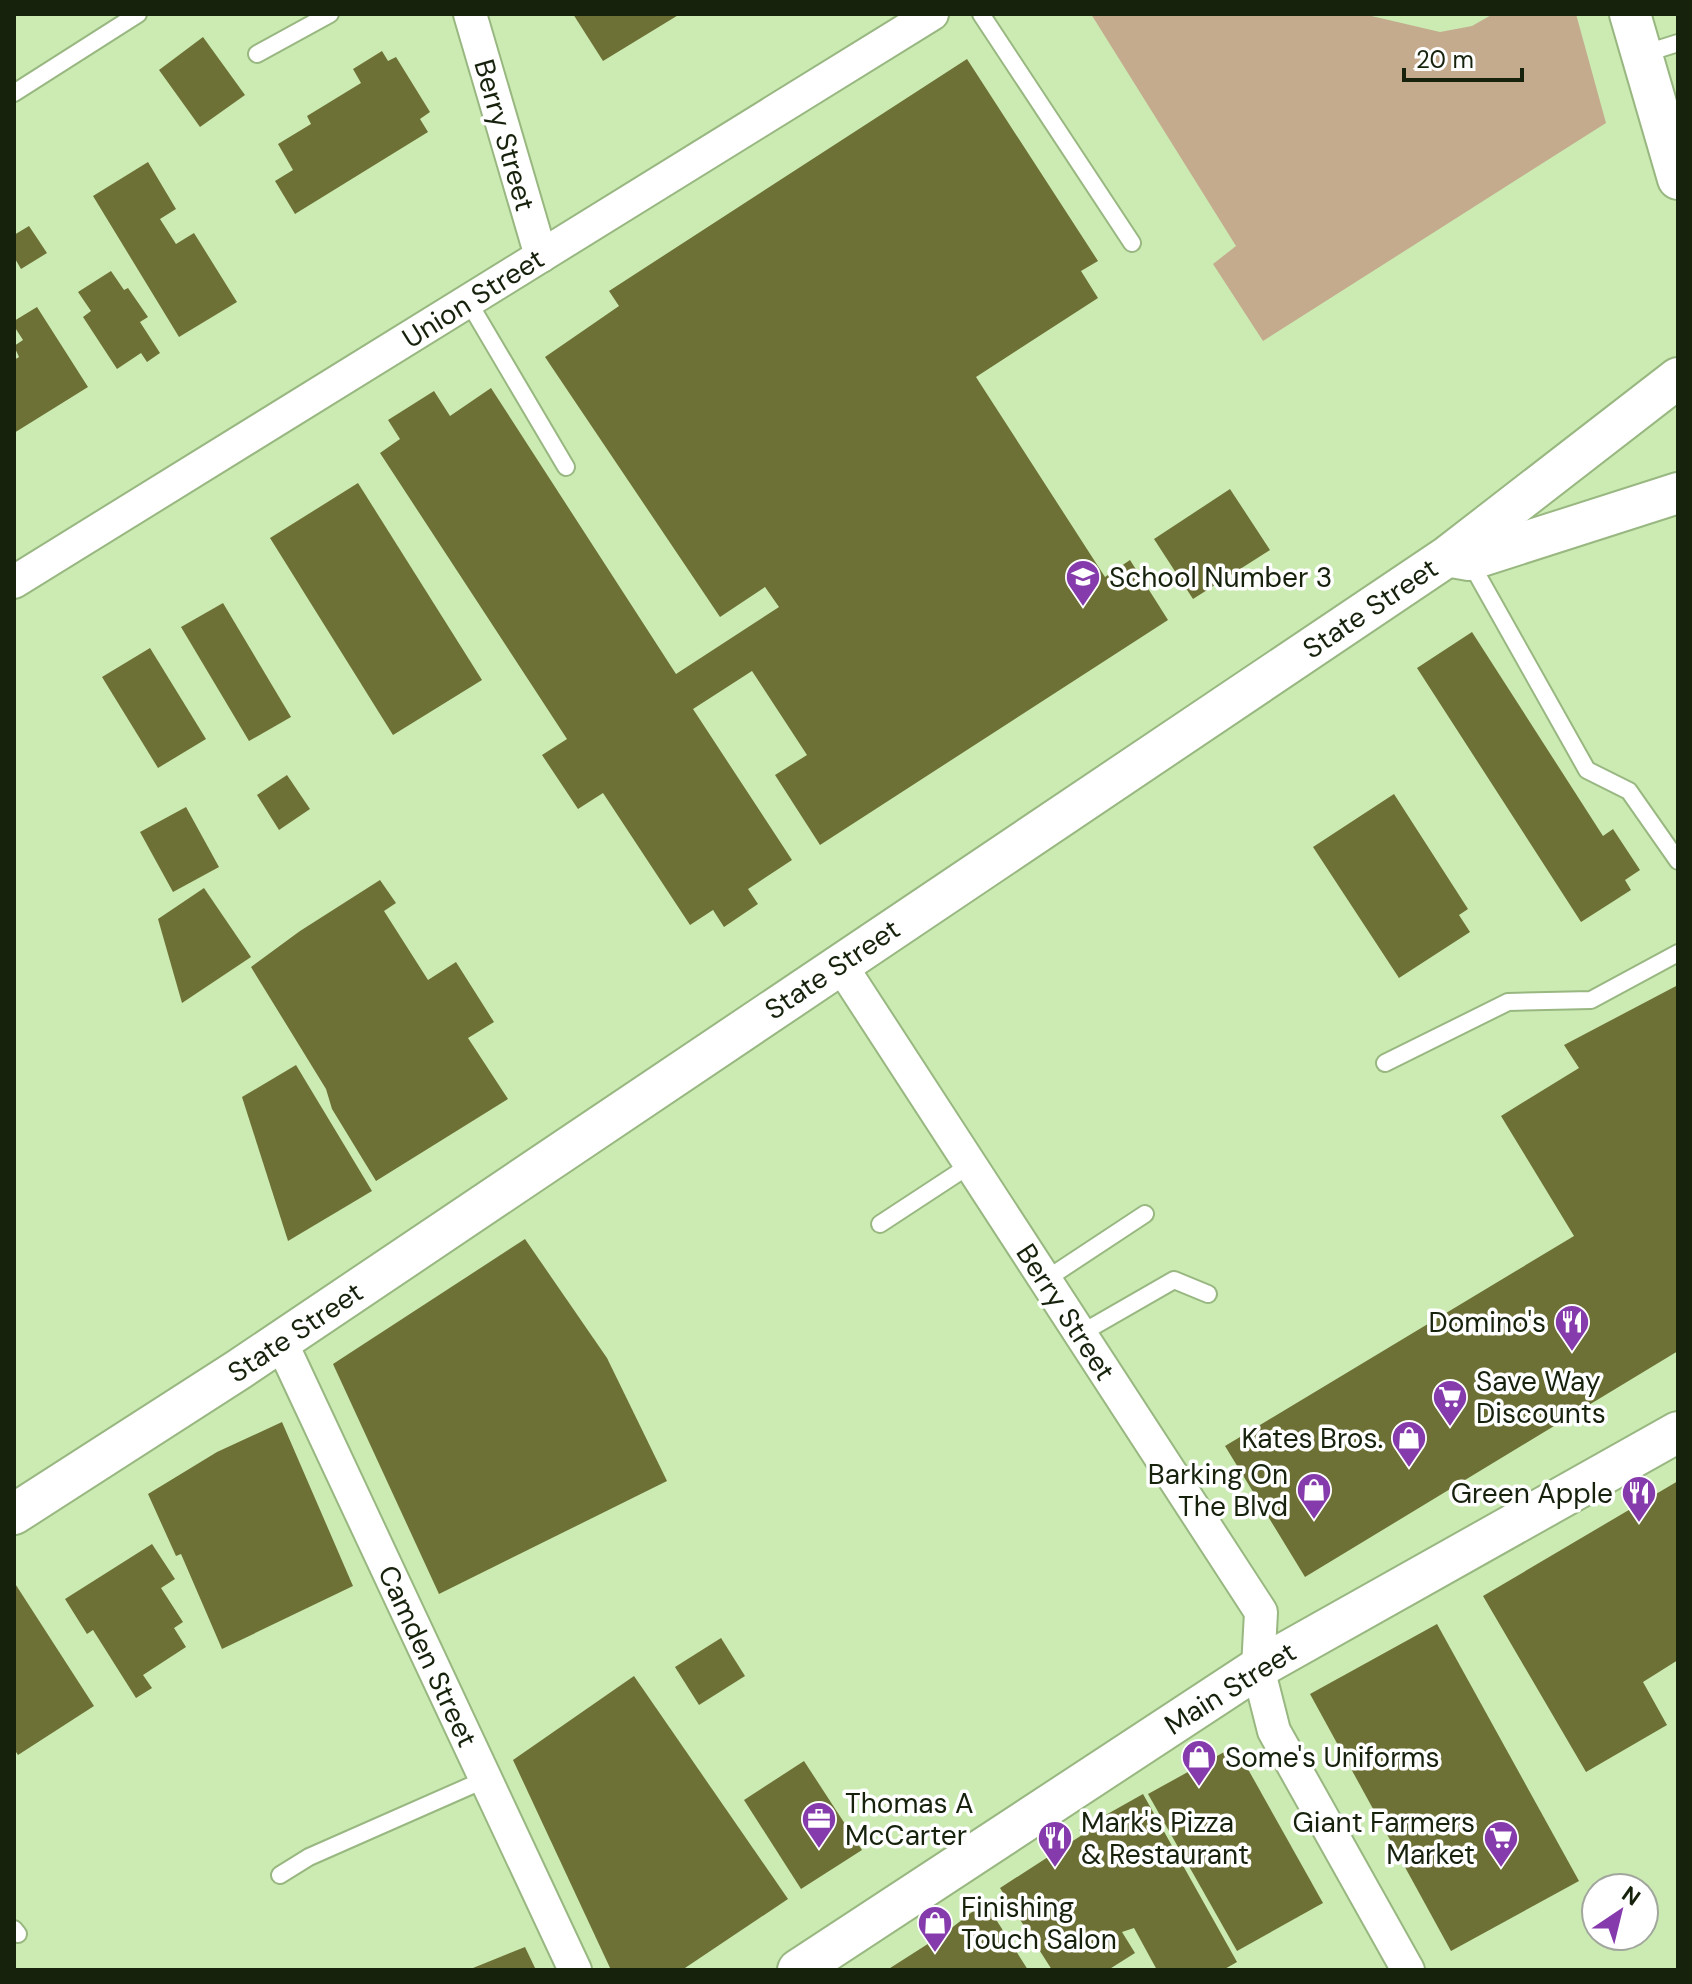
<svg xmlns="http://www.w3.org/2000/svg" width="1692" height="1984" viewBox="0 0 1692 1984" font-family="'DM Sans',sans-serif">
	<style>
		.green { fill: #c4ab8d }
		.building { fill: #6e7136 }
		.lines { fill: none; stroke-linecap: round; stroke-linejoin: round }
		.service-casing { stroke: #99b781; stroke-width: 20 }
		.minor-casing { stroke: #99b781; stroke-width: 36 }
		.tertiary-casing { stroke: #99b781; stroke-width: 44 }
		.service { stroke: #fff; stroke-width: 16 }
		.minor { stroke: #fff; stroke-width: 32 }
		.tertiary { stroke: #fff; stroke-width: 40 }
		.labels { text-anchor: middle; stroke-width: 7; stroke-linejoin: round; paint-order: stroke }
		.street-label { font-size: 28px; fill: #17220d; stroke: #fff }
		.poi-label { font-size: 28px; fill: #17220d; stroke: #fff; text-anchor: start }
	</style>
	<rect width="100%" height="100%" fill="#cbebb3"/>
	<polygon class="green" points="1091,14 1363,14 1440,32 1472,26 1493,14 1576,14 1606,123 1263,341 1213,264 1236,246"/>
	<g class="building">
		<polygon points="573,14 680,14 603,61"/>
		<polygon points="203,37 245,95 200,127 159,70"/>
		<polygon points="382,51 388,61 396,57 430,112 420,119 428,132 295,214 275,181 293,170 278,144 311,124 307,116 361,83 353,69"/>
		<polygon points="967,59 1098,261 1081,271 1098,298 976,377 1105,577 1130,560 1168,620 820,845 775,775 807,755 752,671 693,709 792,860 748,889 758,904 724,927 713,910 690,925 603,793 578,809 542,755 567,739 380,453 400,439 388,420 434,391 450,416 491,388 676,674 779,607 765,587 720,617 545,357 619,306 609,291"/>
		<polygon points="148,162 176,209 160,219 176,244 194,233 237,302 179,337 93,196"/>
		<polygon points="29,226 47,253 21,269 14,257 14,235"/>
		<polygon points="111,271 124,290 128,288 148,317 140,322 160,353 147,362 141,353 117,369 83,317 91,311 78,292"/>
		<polygon points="37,307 88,387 14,433 14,360 19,357 14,346 23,340 14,326 14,321"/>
		<polygon points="358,483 482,680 393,735 270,538"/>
		<polygon points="1230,489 1270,550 1193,599 1154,539"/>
		<polygon points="223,603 291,717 249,741 181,627"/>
		<polygon points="1472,632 1603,836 1613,829 1640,870 1625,880 1631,890 1581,922 1417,668"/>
		<polygon points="150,648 206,739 158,768 102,677"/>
		<polygon points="287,775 310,809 279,830 257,795"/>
		<polygon points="1394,794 1468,909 1459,915 1470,932 1399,978 1313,847"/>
		<polygon points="186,807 219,867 173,892 140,832"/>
		<polygon points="380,880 396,903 384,911 428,980 456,962 494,1022 468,1038 508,1099 376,1181 332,1109 326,1089 251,967 300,931"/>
		<polygon points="204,888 251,957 182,1003 158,919"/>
		<polygon points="1678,985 1678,1351 1305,1577 1225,1446 1574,1236 1501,1116 1579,1068 1564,1045"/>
		<polygon points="296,1065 372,1191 288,1241 242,1097"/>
		<polygon points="525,1239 607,1358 667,1481 439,1594 333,1364"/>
		<polygon points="282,1422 353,1586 222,1649 181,1554 176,1556 148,1494 217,1452"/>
		<polygon points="1678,1481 1678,1660 1643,1682 1667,1725 1586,1772 1483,1596"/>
		<polygon points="152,1544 175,1579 161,1588 183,1622 174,1628 186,1647 143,1675 152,1688 136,1698 93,1630 87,1634 65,1599"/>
		<polygon points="14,1582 94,1706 18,1755 14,1749"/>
		<polygon points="1437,1624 1579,1881 1451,1951 1310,1694"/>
		<polygon points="721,1638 745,1676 699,1705 675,1667"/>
		<polygon points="634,1676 788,1899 682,1970 611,1970 513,1760"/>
		<polygon points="1235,1746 1323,1903 1237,1951 1148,1794"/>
		<polygon points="804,1761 862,1850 801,1889 744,1800"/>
		<polygon points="1143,1794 1237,1962 1223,1970 1157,1970 1134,1928 1122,1932 1135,1953 1108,1970 1052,1970 1000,1888 1082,1835 1079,1830"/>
		<polygon points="985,1902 1028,1970 887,1970 945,1933"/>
		<polygon points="525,1947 536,1970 468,1970"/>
	</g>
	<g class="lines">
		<defs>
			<g id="service">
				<polyline points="981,14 1132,243"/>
				<polyline points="257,54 330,14"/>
				<polyline points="1643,54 1678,43"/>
				<polyline points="14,93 138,14"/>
				<polyline points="468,301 566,467"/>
				<polyline points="1469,560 1587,770 1629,791 1678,861"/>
				<polyline points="1385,1063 1508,1002 1591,1000 1678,953"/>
				<polyline points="880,1224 970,1165"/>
				<polyline points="1045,1280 1145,1214"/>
				<polyline points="1080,1334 1174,1280 1208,1294"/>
				<polyline points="280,1875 309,1857 486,1779"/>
				<polyline points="14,1929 18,1934"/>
			</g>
			<g id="minor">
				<polyline points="470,14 541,256"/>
				<polyline points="14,582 932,14"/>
				<polyline points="840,964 1261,1612 1258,1668 1274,1731 1408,1970"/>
				<polyline points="281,1342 575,1970"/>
			</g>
			<g id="tertiary">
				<polyline points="1630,14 1678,179"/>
				<polyline points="1452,557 1469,560 1678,493"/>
				<polyline points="14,1514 238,1370 1448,556 1678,378"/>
				<polyline points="798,1970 1258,1668 1678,1432"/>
			</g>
		</defs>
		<use href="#service" class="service-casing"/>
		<use href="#minor" class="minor-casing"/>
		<use href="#tertiary" class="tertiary-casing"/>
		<use href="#service" class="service"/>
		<use href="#minor" class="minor"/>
		<use href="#tertiary" class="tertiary"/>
	</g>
	<defs>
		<symbol id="school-pin" viewBox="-11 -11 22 30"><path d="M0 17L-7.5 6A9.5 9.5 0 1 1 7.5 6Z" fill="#863bac" stroke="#fff"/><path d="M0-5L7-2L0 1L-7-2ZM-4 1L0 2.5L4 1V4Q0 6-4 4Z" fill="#fff"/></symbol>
		<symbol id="restaurant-pin" viewBox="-11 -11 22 30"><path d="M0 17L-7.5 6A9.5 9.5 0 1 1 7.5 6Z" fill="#863bac" stroke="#fff"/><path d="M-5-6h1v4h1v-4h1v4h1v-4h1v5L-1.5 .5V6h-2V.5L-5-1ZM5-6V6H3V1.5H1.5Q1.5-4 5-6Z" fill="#fff"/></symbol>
		<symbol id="supermarket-pin" viewBox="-11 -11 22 30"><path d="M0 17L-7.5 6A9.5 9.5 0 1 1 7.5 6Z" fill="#863bac" stroke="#fff"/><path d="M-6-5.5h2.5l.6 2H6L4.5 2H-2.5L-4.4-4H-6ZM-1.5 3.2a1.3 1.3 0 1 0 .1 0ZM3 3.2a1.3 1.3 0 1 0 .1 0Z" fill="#fff"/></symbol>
		<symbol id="shop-pin" viewBox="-11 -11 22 30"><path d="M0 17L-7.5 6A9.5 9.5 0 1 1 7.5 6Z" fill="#863bac" stroke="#fff"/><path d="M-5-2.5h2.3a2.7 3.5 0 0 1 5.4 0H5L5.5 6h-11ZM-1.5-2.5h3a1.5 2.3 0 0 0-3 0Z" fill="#fff"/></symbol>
		<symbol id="office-pin" viewBox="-11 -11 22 30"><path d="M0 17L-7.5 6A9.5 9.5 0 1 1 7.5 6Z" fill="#863bac" stroke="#fff"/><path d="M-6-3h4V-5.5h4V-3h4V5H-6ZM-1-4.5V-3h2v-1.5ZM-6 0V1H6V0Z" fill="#fff"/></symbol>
	</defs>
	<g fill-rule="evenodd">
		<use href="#school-pin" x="1063" y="557" width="40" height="54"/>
		<use href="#restaurant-pin" x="1552" y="1302" width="40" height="54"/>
		<use href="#supermarket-pin" x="1430" y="1377" width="40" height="54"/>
		<use href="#shop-pin" x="1389" y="1418" width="40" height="54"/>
		<use href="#shop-pin" x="1294" y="1470" width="40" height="54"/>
		<use href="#restaurant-pin" x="1619" y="1473" width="40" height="54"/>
		<use href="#shop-pin" x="1179" y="1737" width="40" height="54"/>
		<use href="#office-pin" x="799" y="1799" width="40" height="54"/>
		<use href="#restaurant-pin" x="1035" y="1818" width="40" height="54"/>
		<use href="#supermarket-pin" x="1481" y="1818" width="40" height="54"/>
		<use href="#shop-pin" x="915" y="1903" width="40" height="54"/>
	</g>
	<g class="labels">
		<g class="street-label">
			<text transform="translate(505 135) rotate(74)" y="10">Berry Street</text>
			<text transform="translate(473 298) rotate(-32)" y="10">Union Street</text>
			<text transform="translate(1370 608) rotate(-34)" y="10">State Street</text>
			<text transform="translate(832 969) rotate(-34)" y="10">State Street</text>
			<text transform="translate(1066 1312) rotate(57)" y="10">Berry Street</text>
			<text transform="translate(295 1332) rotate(-34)" y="10">State Street</text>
			<text transform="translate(428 1656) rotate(65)" y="10">Camden Street</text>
			<text transform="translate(1230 1688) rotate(-32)" y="10">Main Street</text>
		</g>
		<g class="poi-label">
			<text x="1109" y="587">School Number 3</text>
			<text x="1546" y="1332" text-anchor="end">Domino's</text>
			<text x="1476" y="1391">Save Way<tspan x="1476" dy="32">Discounts</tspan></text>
			<text x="1383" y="1448" text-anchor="end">Kates Bros.</text>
			<text x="1288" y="1484" text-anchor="end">Barking On<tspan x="1288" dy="32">The Blvd</tspan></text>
			<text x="1613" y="1503" text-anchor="end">Green Apple</text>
			<text x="1225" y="1767">Some's Uniforms</text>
			<text x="845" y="1813">Thomas A<tspan x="845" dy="32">McCarter</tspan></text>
			<text x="1081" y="1832">Mark's Pizza<tspan x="1081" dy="32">&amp; Restaurant</tspan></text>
			<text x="1475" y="1832" text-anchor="end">Giant Farmers<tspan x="1475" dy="32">Market</tspan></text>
			<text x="961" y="1917">Finishing<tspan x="961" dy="32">Touch Salon</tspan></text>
		</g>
	</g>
	<rect width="1692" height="1984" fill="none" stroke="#17220d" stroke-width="32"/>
	<g transform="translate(1620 1912) rotate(35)"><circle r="38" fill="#ffffff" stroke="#a2a79e" stroke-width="2"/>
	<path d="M0-6L14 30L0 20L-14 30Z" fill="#863bac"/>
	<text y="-12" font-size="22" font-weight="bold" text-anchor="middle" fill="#17220d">N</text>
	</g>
	<path d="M1404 68v12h118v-12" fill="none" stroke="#17220d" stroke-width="4"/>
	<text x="1416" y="68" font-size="24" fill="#17220d" stroke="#ffffff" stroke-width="6" paint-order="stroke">20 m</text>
</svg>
